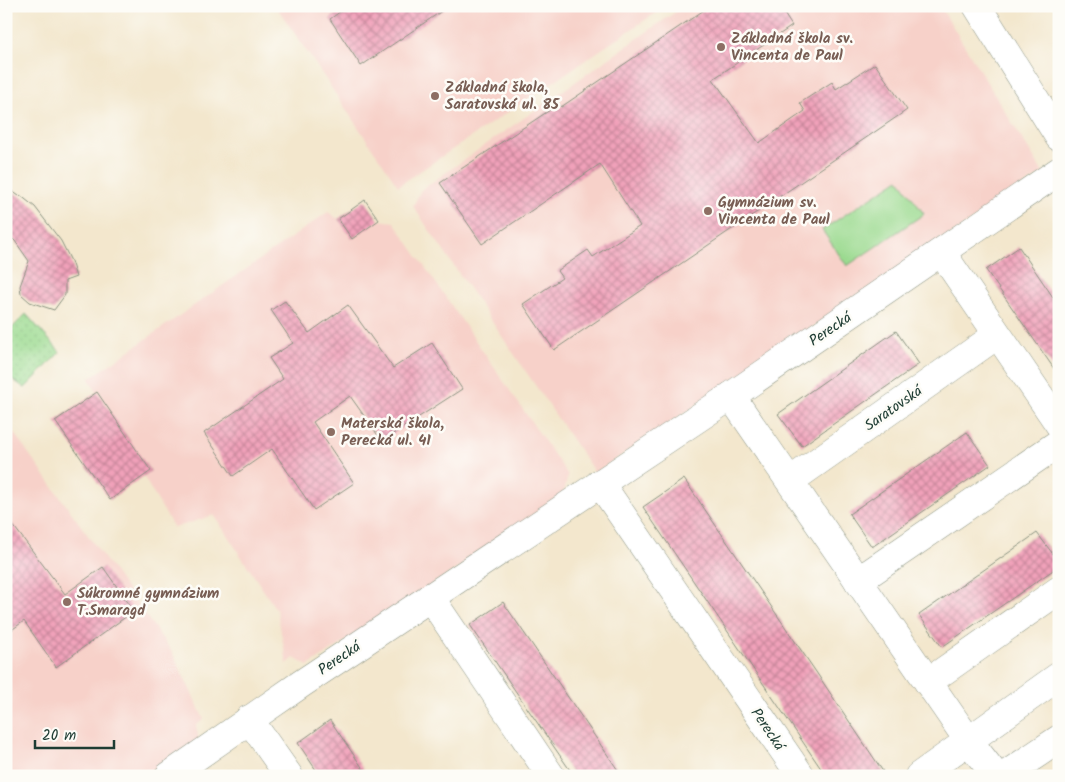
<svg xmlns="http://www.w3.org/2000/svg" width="1065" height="782" viewBox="0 0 1065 782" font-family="Kalam,sans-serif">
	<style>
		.built { fill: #f7d1c9 }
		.grass { fill: url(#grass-dots); stroke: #5d8c62 }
		.pitch { fill: #9bda90; stroke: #5d8c62 }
		.building { fill: url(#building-cross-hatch) }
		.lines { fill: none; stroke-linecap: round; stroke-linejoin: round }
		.street-casing { stroke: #899280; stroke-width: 29 }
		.street { stroke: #fff; stroke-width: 28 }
		.education-dot { fill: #8d6e63; stroke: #fdfcf7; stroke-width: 2 }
		.labels { text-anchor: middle; stroke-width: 5; stroke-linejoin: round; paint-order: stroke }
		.education-label { font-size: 15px; font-weight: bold; fill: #785e54; stroke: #fdfcf7; text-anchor: start }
		.street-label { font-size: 15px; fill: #1f3d34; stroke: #fdfcf7 }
	</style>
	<defs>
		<pattern id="grass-dots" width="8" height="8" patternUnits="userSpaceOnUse" patternTransform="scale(1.25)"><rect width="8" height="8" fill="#9bda90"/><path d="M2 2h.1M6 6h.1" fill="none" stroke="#85bc7d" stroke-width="1.8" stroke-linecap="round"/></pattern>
		<pattern id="building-cross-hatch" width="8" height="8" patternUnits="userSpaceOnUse" patternTransform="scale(1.25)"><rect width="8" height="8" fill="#f1a1ba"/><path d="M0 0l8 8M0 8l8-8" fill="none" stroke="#c38498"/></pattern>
	</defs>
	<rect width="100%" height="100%" fill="#fdfcf7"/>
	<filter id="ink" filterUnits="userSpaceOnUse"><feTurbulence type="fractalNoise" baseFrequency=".02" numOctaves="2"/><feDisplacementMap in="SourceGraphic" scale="10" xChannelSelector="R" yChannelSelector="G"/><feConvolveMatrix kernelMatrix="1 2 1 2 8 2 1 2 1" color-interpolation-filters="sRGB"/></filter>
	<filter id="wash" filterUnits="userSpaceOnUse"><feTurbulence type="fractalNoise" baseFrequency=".0096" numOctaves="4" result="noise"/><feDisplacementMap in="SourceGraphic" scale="20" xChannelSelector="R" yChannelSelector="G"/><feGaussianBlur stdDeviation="1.12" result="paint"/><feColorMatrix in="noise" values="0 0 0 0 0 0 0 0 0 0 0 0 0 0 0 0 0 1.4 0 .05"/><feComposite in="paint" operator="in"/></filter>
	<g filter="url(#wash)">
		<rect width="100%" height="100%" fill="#f3e7cd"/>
		<g class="built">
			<polygon points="276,6 666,6 398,186"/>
			<polygon points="684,6 940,6 1043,173 595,473 413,206 421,190"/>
			<polygon points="328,212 338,219 352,239 379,220 394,222 568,475 562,500 308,666 294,658 287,664 277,611 214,515 174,528 143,476 151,470 97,392 89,379"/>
			<polygon points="6,422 172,652 204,719 196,725 199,741 150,776 6,776"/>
		</g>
		<polygon class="grass" points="26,314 60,352 25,388 6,375 6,334"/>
		<polygon class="pitch" points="899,179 924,214 847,266 822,230"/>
		<g id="blocks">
			<g class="building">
				<polygon points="348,6 449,6 361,66 330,19"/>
				<polygon points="710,6 779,6 792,26 713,79 759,143 805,111 800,103 832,82 836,89 875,64 907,110 554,350 523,304 562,278 557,271 588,250 593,257 640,226 600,164 482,244 440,183 559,104 561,107"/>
				<polygon points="6,187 19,196 20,195 35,207 61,241 71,261 76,277 65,281 65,295 54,310 30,302 21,294 20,286 29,261 15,241 6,232"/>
				<polygon points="365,200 379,220 352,239 338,219"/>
				<polygon points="1019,247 1059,306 1059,376 986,270"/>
				<polygon points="285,301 309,333 348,305 393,368 432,343 462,389 382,441 350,396 313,422 354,483 314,510 272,449 233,476 204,433 283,379 269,358 293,343 271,310"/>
				<polygon points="896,331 919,364 802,446 778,414"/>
				<polygon points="97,392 151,471 110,500 55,421"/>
				<polygon points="967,432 990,465 872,547 849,514"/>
				<polygon points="684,479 816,672 886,776 826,776 643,507"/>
				<polygon points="6,516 65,594 103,567 134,611 56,667 24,621 6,634"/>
				<polygon points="1037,533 1059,562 1059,566 942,647 919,615"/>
				<polygon points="503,602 622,776 574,776 470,625"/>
				<polygon points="330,720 368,776 320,776 298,743"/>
			</g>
		</g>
	</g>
	<g filter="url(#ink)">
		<use href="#blocks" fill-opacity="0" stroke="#899280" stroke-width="1"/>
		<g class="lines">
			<defs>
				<g id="street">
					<polyline points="977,6 1059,137"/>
					<polyline points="942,253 1059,424"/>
					<polyline points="731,396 928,682 968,740 996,776"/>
					<polyline points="790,481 997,335"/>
					<polyline points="600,483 801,776"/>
					<polyline points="858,581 1059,443"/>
					<polyline points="430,597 551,776"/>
					<polyline points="928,682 1059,590"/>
					<polyline points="249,719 289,776"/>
					<polyline points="169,776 301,684 731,396 1059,171"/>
					<polyline points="919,776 1059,676"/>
					<polyline points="1004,776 1059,739"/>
				</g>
			</defs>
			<use href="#street" class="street-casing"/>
			<use href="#street" class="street"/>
		</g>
	</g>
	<g class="education-dot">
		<circle cx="721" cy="47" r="5"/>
		<circle cx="435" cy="96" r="5"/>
		<circle cx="708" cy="211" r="5"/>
		<circle cx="331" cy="432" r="5"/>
		<circle cx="67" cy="602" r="5"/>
	</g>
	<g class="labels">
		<g class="education-label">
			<text x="731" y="43">Základná škola sv.<tspan x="731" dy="17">Vincenta de Paul</tspan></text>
			<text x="445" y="92">Základná škola,<tspan x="445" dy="17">Saratovská ul. 85</tspan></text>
			<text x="718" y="207">Gymnázium sv.<tspan x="718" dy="17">Vincenta de Paul</tspan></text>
			<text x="341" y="428">Materská škola,<tspan x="341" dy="17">Perecká ul. 41</tspan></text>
			<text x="77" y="598">Súkromné gymnázium<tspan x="77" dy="17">T.Smaragd</tspan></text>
		</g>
		<g class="street-label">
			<text transform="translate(830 329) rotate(-34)" y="5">Perecká</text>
			<text transform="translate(893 408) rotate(-35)" y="5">Saratovská</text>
			<text transform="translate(339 658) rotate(-34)" y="5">Perecká</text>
			<text transform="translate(768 729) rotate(56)" y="5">Perecká</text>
		</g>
	</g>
	<rect width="1065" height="782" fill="none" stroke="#fdfcf7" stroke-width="25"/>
	<path d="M35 740v8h79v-8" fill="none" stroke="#1f3d34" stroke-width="2.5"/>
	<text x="42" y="740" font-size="15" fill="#1f3d34" stroke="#fdfcf7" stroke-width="4" paint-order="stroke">20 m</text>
</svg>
